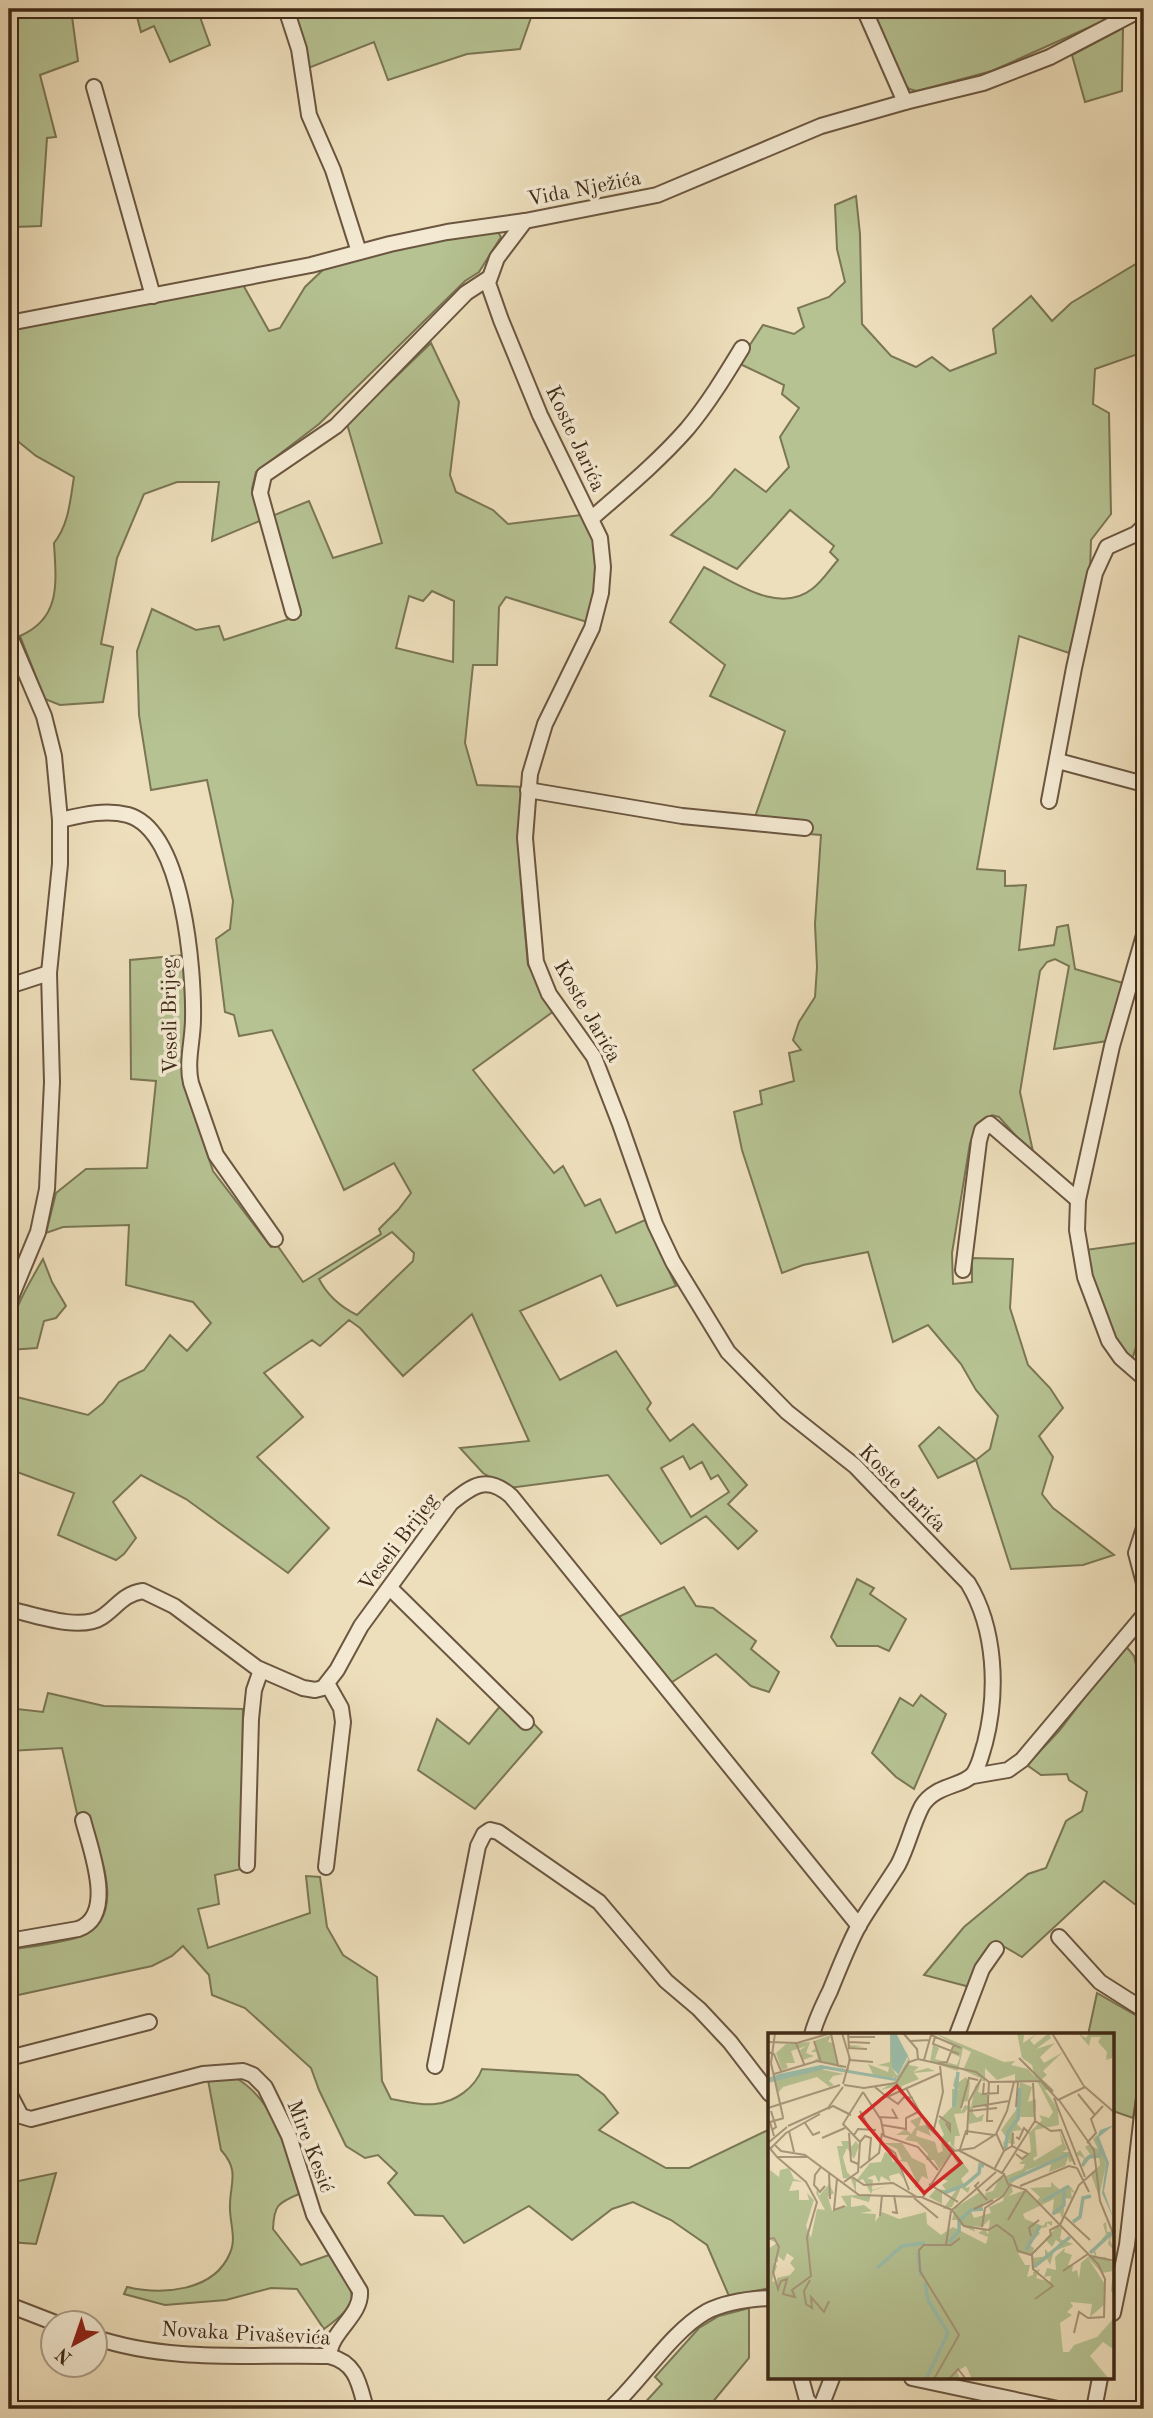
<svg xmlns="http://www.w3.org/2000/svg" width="1153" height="2418" viewBox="0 0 1153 2418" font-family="'Old Standard TT',serif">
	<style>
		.green { fill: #b6c292; stroke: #7a7654; stroke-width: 2; fill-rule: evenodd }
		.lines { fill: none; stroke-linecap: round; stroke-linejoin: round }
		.minor-casing { stroke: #6b5640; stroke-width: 18 }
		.minor { stroke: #f4ead3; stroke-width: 14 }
		.labels { text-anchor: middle; stroke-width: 7; stroke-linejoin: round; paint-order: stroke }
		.street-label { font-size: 21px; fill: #3f2916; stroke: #f4ead3 }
		.inset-river { fill: none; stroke: #9bbdaa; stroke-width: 3.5 }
		.inset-road { fill: none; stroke: #a8967a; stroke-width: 2 }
		.view { fill: #d62828; fill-opacity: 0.15; stroke: #d62828; stroke-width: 3.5 }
		.inset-edge { fill: none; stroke: #3f2916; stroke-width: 3.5 }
	</style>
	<rect width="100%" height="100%" fill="#eedfbc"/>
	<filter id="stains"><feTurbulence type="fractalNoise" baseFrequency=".00286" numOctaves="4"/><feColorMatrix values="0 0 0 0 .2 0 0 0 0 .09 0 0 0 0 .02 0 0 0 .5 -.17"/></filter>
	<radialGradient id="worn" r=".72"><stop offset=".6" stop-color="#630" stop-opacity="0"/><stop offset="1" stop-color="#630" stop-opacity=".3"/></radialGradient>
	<g class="green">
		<polygon points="9,9 71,9 78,61 40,75 56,137 47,138 41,226 15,227 14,180 9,181"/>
		<polygon points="135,9 214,9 200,17 210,45 170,62 154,26 141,32"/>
		<polygon points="300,9 534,9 520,49 467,54 388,80 374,42 306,69 294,12"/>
		<polygon points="871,9 1119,9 1121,13 992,71 917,91 909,89 902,81"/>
		<polygon points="1123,28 1122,91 1085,102 1072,55"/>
		<path d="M856,196L860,234L862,324L891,356L916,367L932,357L950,371L996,353L993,329L1031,296L1052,321L1071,303L1144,259V350L1141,353L1095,369L1093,404L1109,413L1111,514L1091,540L1090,572L1069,653L1019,636L977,869L1005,871V886L1026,885L1019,950L1054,945L1057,927L1068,925L1075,969L1123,983L1107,1041L1054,1049L1069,966L1055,959L1047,962L1040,971L1020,1092L1034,1156L999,1117L992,1115L980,1126L970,1143L952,1253L953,1284L972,1282V1258L1013,1259L1010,1308L1028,1365L1050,1388L1063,1408L1039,1436L1053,1457L1042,1494L1053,1508L1114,1555L1083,1565L1011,1569L976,1460L938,1478L919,1446L939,1427L976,1460L990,1449L998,1416L976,1390L961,1364L928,1325L893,1342L868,1252L803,1265L782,1273L742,1150L734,1112L762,1104L760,1091L794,1081L789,1053L801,1050L793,1040L799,1022L815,997L817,967L815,924L821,835L809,834L811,824L755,817L785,731L710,696L725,665L670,622L704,567C734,582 779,615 812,589C822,582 830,569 838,560L830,552L834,546L790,510L737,569L671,535L711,497L735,469L766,492L789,467L780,437L799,408L782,394L784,385L738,363L763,325L794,334L804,327L798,308L829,297L845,282L837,249L835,205Z"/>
		<path d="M494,226L501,237L479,272L465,281L319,424L256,472L252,489L262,520L212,541L219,482H177L144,494L117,558L101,644L113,647L103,702L60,705L45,699L20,636C62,618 56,581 54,543C69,524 70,501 74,477L36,456L9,434V328L242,283L269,331L280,328L305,287L327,266Z"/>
		<path d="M431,343L459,402L450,475L456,492L493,510L508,524L581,515C585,523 591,532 594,540C602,567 594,596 587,622L506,597L499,607L497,665H473L465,743L477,785L525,787L522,900L528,965L554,1011L473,1070L554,1173L563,1166L585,1206L600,1199L616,1233L645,1220L676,1286L617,1306L601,1275L520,1311L560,1380L616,1351L651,1403L647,1409L670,1441L693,1424L747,1485L728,1504L757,1531L738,1549L706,1516L661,1544L608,1475L509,1488L483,1473L460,1448L529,1441L472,1314L403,1376L360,1328L349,1320L320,1346L312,1340L264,1373L303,1417L257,1457L329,1528L288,1573L186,1499L141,1475L113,1502L136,1538L124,1554L116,1560L58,1535L74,1493L9,1469V1395L88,1415L103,1403L119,1382L144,1370L170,1335L187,1351L211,1323L193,1302L126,1285L129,1225L63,1227L46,1233L56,1193L86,1169L147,1168L156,1081L131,1079L130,960L184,955L187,1006L182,1077L213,1171L271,1247L277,1245L303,1282L381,1234L379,1229L398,1210L411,1193L394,1163L344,1190L272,1030L239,1036L234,1015L225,1012L216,939L230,929L233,901L207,780L151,790L139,715L137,651L152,609L196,630L219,626L224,640L301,615L272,516L309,501L333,558L382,543L347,424ZM432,591L454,601L453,662L396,648L409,596L423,601ZM392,1232L414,1253L413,1261L357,1315C341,1307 327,1295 319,1279ZM683,1456L690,1469L702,1462L711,1479L718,1475L729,1492L691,1517L661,1468Z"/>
		<path d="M1144,1242V1321L1131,1363C1108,1330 1092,1290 1085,1250Z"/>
		<path d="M43,1259L52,1282L66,1306L56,1318L44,1321L37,1348L9,1350C9,1314 26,1289 43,1259Z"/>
		<polygon points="857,1579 874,1588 870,1594 906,1619 889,1651 878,1646 837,1646 831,1637"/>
		<polygon points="684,1587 696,1606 713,1608 756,1641 751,1649 779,1672 769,1692 751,1686 716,1654 669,1684 616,1618"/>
		<polygon points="1125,1645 1134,1656 1144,1699 1144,1911 1104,1881 1022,1957 996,1942 988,1950 970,1987 924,1975 964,1927 1028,1874 1046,1868 1066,1821 1082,1811 1087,1792 1069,1780 1067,1774 1041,1775 1027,1765 1059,1731"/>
		<path d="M48,1693L104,1706L243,1709L241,1869L215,1875L219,1904L198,1909L208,1948L310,1913L306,1876L320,1877L327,1927L343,1955L377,1977L382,2081L391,2099C404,2101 422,2106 435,2104C455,2102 475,2088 482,2069L578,2075L604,2095L618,2113L599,2130L666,2168H689L770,2129V2288L729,2296L707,2245L671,2220L633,2202L612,2209L572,2240L529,2206L464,2243L443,2216L415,2215L388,2183L397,2173L378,2155L365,2158L346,2146L319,2090L311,2068L245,2008L212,1995L209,1975L183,1946L172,1956L152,1966L9,1997V1950C27,1947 69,1942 84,1935C128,1914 98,1850 88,1816L78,1818L62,1748L9,1751V1708L43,1712Z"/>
		<polygon points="921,1695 946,1714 914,1789 896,1777 872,1753 900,1698 913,1706"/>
		<polygon points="501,1705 526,1729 532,1722 542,1732 475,1809 418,1770 437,1719 469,1744"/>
		<polygon points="1097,1993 1144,2020 1144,2055 1133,2118 1113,2111 1113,2035 1088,2035"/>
		<path d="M236,2078C277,2102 286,2152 299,2194C277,2203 274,2206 273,2229L301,2265L329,2255C355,2294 365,2299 324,2329L297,2289L271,2288L226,2300L165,2305L124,2294L127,2287C162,2295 214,2292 230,2253C237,2238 229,2221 230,2205C230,2183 240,2171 221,2150L208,2080Z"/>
		<polygon points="56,2173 36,2244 9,2242 9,2183"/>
		<polygon points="749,2308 749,2358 707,2409 639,2409 662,2384 655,2377 699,2328 719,2316"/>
	</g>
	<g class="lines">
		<defs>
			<g id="minor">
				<polyline points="286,9 299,49 309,115 333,170 359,252"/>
				<polyline points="864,9 905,102"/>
				<polyline points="94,87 153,296"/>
				<path d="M525,221L497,258L488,283L501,320L540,415L600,538L603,567L601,593L592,628L545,724L530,774L525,838L536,962L549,994L594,1057L620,1124L655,1224L673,1262L728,1352L787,1412L855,1466L968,1583C996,1629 998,1692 985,1743C982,1752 980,1764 974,1773C964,1787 935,1784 922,1806C912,1825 908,1846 898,1865C885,1886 870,1906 858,1927C847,1948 839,1969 830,1991C823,2005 816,2019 812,2035"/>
				<polyline points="9,323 311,265 390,244 447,232 525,221 657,195 821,126 905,102 983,83 1050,57 1142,9"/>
				<path d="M591,519C624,490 658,462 687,429C708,404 725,376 742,348"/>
				<polyline points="293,612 260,493 264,475 336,426 466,293 489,278"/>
				<polyline points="9,634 44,716 54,756 60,820 60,864 49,973 52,1082 47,1189 38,1232 9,1302"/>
				<polyline points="1058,761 1144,784"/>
				<polyline points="528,790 682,816 805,828"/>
				<polyline points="1049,801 1074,668 1095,573 1107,547 1136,534 1144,526"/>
				<path d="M60,820C82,815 105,809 128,815C184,831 194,972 193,1019C193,1040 186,1062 191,1083L216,1155L275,1239"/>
				<polyline points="1144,935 1112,1046 1078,1200 1077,1230 1085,1277 1109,1341 1121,1358 1144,1378"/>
				<polyline points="9,986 49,973"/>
				<polyline points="963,1270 979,1141 982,1130 990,1124 1078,1200"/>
				<polyline points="1144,1528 1136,1553 1144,1583"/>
				<polyline points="390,1588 526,1722"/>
				<path d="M9,1609C32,1614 80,1632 102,1617C117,1607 123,1594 143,1591L174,1606L257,1668L303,1688L315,1690L323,1688L337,1670L361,1626L451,1503C473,1485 487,1475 511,1496L859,1926"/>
				<polyline points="973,1776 1008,1770 1022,1760 1144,1615"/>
				<polyline points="247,1865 251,1719 254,1690 261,1670"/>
				<polyline points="326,1867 343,1722 341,1708 328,1685"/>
				<polyline points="1059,1937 1100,1982 1144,2010"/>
				<path d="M9,1941L78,1929C117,1916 90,1848 83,1820"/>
				<polyline points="957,2035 982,1969 996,1949"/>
				<polyline points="9,2058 149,2022"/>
				<polyline points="435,2066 478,1846 484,1834 490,1830 498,1832 599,1902 666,1981 699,2009 730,2042 770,2094"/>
				<path d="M9,2093L21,2116L31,2119L203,2074L243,2071L253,2075L265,2087L289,2136L314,2215L360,2291C362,2316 331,2330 329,2356"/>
				<polyline points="9,2305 58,2324"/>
				<polyline points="1113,2313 1127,2245 1144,2097"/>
				<path d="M94,2337C169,2363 251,2354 329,2356C357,2363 359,2384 366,2409"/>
				<polyline points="801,2378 807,2400 815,2409"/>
				<polyline points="912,2378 1058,2409"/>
				<path d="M610,2409C641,2381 671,2332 706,2312C725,2302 749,2299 770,2298"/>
				<polyline points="820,2409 832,2378"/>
				<polyline points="1094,2409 1100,2378"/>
			</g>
		</defs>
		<use href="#minor" class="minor-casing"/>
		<use href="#minor" class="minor"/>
	</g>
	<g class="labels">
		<g class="street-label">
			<text transform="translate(584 188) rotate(-11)" y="7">Vida Nježića</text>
			<text transform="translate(576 438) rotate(65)" y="7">Koste Jarića</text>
			<text transform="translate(588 1011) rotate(60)" y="7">Koste Jarića</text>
			<text transform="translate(169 1016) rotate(-91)" y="7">Veseli Brijeg</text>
			<text transform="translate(903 1488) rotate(45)" y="7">Koste Jarića</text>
			<text transform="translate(398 1542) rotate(-53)" y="7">Veseli Brijeg</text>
			<text transform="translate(311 2146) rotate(69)" y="7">Mire Kesić</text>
			<text transform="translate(246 2333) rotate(3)" y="7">Novaka Pivaševića</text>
		</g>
	</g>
	<g transform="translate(768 2033)">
		<rect width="346" height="346" fill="#eedfbc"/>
		<path d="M122,0L125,17L124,35L129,43L121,46L89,41L80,37V12L95,13L81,15V38L105,41L100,31L120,39L121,34L110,32L122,29ZM167,0L236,29L247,28L243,32L260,36L267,44L264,32L254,25L249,0L256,2L255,10L270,0L262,7L266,12L281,0L283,5L268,16L287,10L272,24L276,30L295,19L275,38L279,42L274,46L286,57H277L290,76L291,92L267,97L269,123L265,125L266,128L294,111L291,97L299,116L294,119H301L305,128L301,129L300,124L297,133L281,139L284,128L259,137L243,151L245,159L240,163L258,157L268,169L272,164L262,155L283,154V149L292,157L302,153L308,161L303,158L304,166L297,165L295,188L292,180L284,182L286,166L255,181L257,186L275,193L278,189L284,188V193L279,190V194L268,196L272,200L261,212L266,215L264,221L250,220L257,232H262L259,244L265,242V239L272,236L268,245L282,249L283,243L276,244L279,235L288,237L287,224L297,215L296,219L304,222L300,232H305L304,239L309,237L311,246L313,230L321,223H327L325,218L338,201L335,191L338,189L339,199L346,198L342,207L346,217L340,211L342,203L341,201L327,217L329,225L337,224L346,231V262L343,258L345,238L334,240L320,225L336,250L337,271L322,284L324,271L302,269L305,273L299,279L304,282L292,290L295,319H301L306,312L329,304L346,285L345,316L335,309L322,323L341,346H204L198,333L189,338L192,346H0V216L9,210L0,206L2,137L11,144L12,137L21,135L26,146L35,149L25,148L21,158L31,157V167H41L39,160L46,167L38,193L43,205L49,176L57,177L48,160L50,154L51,163L61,151L66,160L60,164L64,178L79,173L73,163L103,161L95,146L88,149V160L83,146L75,145L69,113H75L73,108H81L83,114L88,108L91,113L86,126L79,115L75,124L79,139L88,148L102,130L113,129L117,119L122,121L121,117L125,129L134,127L129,116L116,110H134L144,125L157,131L160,146L154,143L149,153L147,155L148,147L139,129L130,128L135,146L131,140L121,143L123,149L113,143L111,150L107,142L99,145L105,147L104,157L118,153L104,158L101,169L83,164V174L96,172L104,178L92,180L108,181L107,189L114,179L131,186L158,179L159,191L173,202L185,194L218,211L220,204L210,200L217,196L220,202L222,186L214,194L205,193L207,199L193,192L191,195L190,187H184L187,175L212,159L218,166L217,160L225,158L231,146L255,136L257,131H251L263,118L261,100L274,87L271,82L281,85L285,79L269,48H247V41L229,47L217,35V49L213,47L210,59L220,62L219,76L215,72L205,74V80L209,85L216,81L214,88L201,91L200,75L196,80L186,81L192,103H187L186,113L190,117L183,112L182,108L179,111L173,105L176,102L170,88L184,74V56L192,57L185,53L187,44L191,49L198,44L202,50L200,68L194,69L193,79L197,72L203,74L207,53L214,46L195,37L203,19L195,15L190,38L162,29L165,12L171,15L167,26L189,32L192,24L183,20L186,12ZM238,156L235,168L221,174L223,180L206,185L202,176L214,177L215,170L234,163ZM19,220L26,225L22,230L27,236L22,242L9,245V250L4,248L9,233L5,228L10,229V223L16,228ZM310,0L318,5L321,0H346L344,25L338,27L339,19L330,9L333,4H323L321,13ZM63,2L60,9L66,10L70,32L78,37L54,28L42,30L50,25L48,19H43L49,14L46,8ZM42,9L38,20L46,23L35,27L32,17L38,13L23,18L27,30H18L20,35L14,37L8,20L18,11ZM138,17L142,28L141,32L151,34L145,39L160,35L167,38L146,40L151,46L134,53L133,63L129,53L113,57L127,48L140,26ZM51,36L76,41L65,43L61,48L66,52L62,54L49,44L15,54L10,60L7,47ZM252,49L264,54L260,69L268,66V76L266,84H251L249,91L255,97L245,98L247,111L239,110L240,115L237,117L235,109L241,108L233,97L248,77ZM154,83L151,93L159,92L163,103L149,97L148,103L167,109L170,120L175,118L173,109L185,118L171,136L166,127H158L160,121L149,109L137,107L141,102H128L138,96L143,101L148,94L142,88ZM329,102L338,132L331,164L323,141L332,132L331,125L321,124L313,133L316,125L307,121L312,117L317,125L322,121L317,114L326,108L321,112L330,116L325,106ZM190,123L201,138L193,146L198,155L202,154L200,160L191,153L192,157L184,174L175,176L189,156L174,160V171L161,164L168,156L178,157L174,152L180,148L174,146V144L191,133L185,124ZM290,193L294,195L292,206L305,211L286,218L282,232L279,226L266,235L264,225L281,223H277V216L282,221L292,210L288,207L284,214L277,206Z" fill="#b6c292" fill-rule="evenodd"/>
		<path d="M122,0H128L140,23L127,48L57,36L0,50V45L11,41L53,32L126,45L130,41L124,35ZM346,92L331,104L341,130L336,158L346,187L334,160L338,131L328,106L332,97Z" fill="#9bbdaa"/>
		<path class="inset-river" d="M186,74L190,39M237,116L240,99L250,86L252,55M314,133L321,124L331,123L333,114M241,148L301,121M176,160L197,152L211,140L212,132L216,133M275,168L301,153M285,181L296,172V158M305,189L312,184L315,165L323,163M181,209L191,198V188L203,177L215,176M258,217L272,193M150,219L153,243M322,220L347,197M266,234L302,204M109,235L134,213L157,210M157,250L160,267L180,300L158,346"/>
		<path class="inset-road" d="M74,0L82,26L75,51M80,0L81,15L99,16M135,0L149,16L150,26M284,0L317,55M63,1L70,32M163,2L193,15M81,4H107M167,4L165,11L191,21M46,8L53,29M141,8L162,7M0,9L29,10L63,0M81,9L102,10M28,10L36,31M0,19L6,21L13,38M251,25L285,59M82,27L105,29M156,27L163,2M3,30L15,84M3,30L7,0M170,30L179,29L186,11M6,41L49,28L78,34M221,49L219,88H225M216,50L215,61L230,60V52M76,52L96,55L128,50L141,29L150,26L208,39L221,49L273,48L290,67L317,54L347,80M107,54L119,64L173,40M138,55L161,95L186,117M95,59L113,87L116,103L150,114L170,137M310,61L327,82M120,64L130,71L136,64L145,65M286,65L317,144M291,67L326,117L332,168L347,205M205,74L241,68M248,74L250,49M0,75L72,52M60,75L75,54M193,75L201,45L210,47M60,76L65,73L83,82M3,78L8,94L4,97M92,78L102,97M201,78L229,75M171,83L182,91V97L178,90M111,84L129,85L124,76M267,88L283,98L293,97L307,132M37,90L45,102L52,99M114,92L138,96V85L152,78M20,93L60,75M21,98L26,119M81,100L83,128L90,131M165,100L175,59L172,33M86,102L90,96L108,97M199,102L201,68L213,46M6,103L2,89L16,85M248,104L251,106L256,95L261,100M54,105L77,95M92,109L75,91L95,59M92,109L97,103L103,105L101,128M0,110L19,94M114,110L127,120L141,157M319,110L328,100L323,86L335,73M7,112L13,118L37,122L91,162L153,164L184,177M0,113L9,124H40M244,113L260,121L254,126L248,121M3,115L18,100L52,81M192,116L198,98L226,102M190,117L236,141L240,151L258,157L330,231L337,246L336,284L320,285L311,279L306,300M236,118L244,113L245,100M53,134L47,142L46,152L52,159L57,153M92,135L111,120L114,100M227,135L236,118L228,100M309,135L321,159M61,139L62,166M234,140L267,88L265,50M84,144L96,152L125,150L149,164M69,146L66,177L77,173M76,149L90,139L92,109M211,149L207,153L219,167M161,151L190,169M252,153L301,133L309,135M218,158L236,142M155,164L185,118L206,115L228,101L239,78L246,49M146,165L170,185M206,176L225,167M184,177L196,193L220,197L229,192L245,204L250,218L263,222L283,202L282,197L292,192M184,177L228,139M124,179L129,180L126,162M112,183L114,162M297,184L322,207M240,187L258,156M292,192L311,152L328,137M214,194L217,175L235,163L242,152M263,203L261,195L271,187M0,206L6,205L11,214L5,239L10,256L13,248L19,246L15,261L27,264L24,257L43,243L39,204L49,169L38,149L9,124M178,212L183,178M264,222L265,236L285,253L267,266M323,223L347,228M295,238L320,221M42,247L36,258L38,271L44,275L43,264L56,279L61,268M166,346L191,302L152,238L151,217L156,212H183L192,205M181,346L190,336L197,345"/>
		<path class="view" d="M129,53L193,130L156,160L92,84Z"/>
		<rect width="346" height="346" class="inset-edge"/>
	</g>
	<rect width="1153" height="2418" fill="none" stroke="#eedfbc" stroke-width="35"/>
	<rect x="10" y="10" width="1132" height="2397" fill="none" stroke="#3f2916" stroke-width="3.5"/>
	<rect x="18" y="18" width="1118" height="2383" fill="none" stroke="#3f2916" stroke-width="2"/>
	<g transform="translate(74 2344) rotate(220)"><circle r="33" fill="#f4ead3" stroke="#ac9d87" stroke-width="2"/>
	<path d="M0-5L12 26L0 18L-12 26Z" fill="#8f2418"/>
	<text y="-10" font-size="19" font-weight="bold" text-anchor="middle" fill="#3f2916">N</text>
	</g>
	<rect width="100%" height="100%" filter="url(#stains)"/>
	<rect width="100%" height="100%" fill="url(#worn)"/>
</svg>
